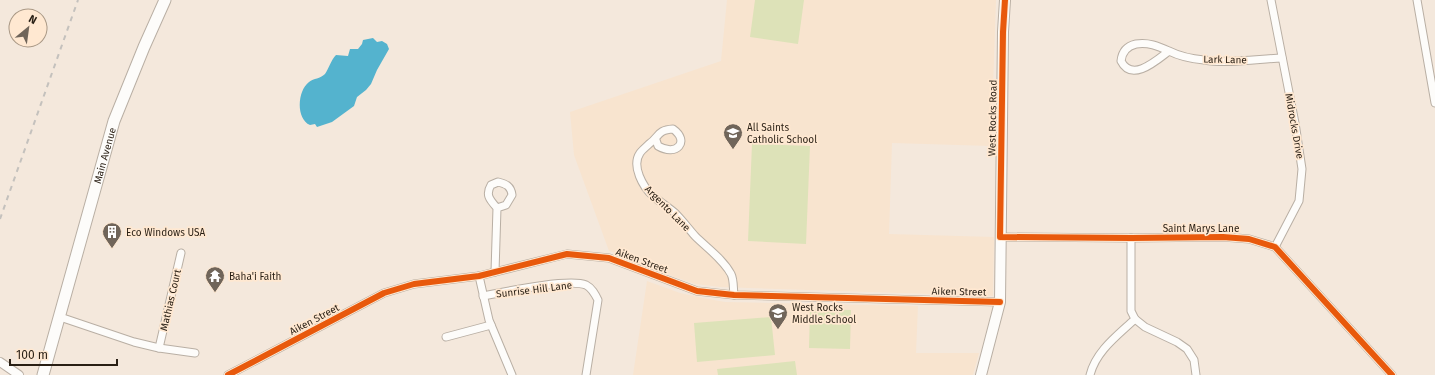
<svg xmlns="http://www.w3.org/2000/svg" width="1435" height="375" viewBox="0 0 1435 375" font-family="'Fira Sans',sans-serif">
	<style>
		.built { fill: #f8e4cf }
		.green { fill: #dde2b8 }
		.water { fill: #54b3ce }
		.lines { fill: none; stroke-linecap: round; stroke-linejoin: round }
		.minor-casing { stroke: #b9afa4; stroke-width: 9 }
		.tertiary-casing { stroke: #b9afa4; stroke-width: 10 }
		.secondary-casing { stroke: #b9afa4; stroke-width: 12 }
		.primary-casing { stroke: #b9afa4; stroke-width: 13 }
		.minor { stroke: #fdfcfa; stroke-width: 7 }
		.tertiary { stroke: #fdfcfa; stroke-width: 8 }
		.secondary { stroke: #fdfcfa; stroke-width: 10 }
		.primary { stroke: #fdfcfa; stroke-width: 11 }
		.rail { stroke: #c4c1bd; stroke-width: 2; stroke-dasharray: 5 5; stroke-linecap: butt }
		.cycleway-casing { stroke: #ffe8d1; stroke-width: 8 }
		.cycleway { stroke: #e8590c; stroke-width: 6 }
		.labels { text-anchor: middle; stroke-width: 3.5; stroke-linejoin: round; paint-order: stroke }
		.street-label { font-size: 10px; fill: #291f14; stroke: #ffe8d1 }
		.poi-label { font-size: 10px; fill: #291f14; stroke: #ffe8d1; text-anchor: start }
	</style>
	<rect width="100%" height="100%" fill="#f4e8dc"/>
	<g class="built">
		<polygon points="727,0 996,0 991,146 892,143 889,234 994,237 993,296 720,287 695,284 672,276 635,258 609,251 574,155 570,112 721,61"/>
		<polygon points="647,281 680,293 703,298 725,302 918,306 916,353 979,353 973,375 633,375"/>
	</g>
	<g class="green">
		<polygon points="755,0 804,0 798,44 750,37"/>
		<polygon points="752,144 810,146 806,244 748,241"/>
		<polygon points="810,309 851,310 850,349 809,348"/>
		<polygon points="771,317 775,355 697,362 694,323"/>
		<polygon points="795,361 797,375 718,375 717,369"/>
	</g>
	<path class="water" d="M373,38L377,42L382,41L387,44L389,49L377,70L371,84L366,90L357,97L354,106L332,122L317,127L315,124L310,125C296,119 297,91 309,82C314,78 320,79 325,74C329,68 331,60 336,55L348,56L350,49H358L362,44L363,40Z"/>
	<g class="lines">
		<defs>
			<g id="minor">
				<polyline points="1271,0 1295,123 1302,169 1299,201 1275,247"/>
				<polyline points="1417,0 1435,103"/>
				<path d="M1169,51C1157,60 1132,83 1121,61C1122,52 1127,46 1136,44C1148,42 1158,46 1169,51C1179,56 1193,59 1204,60C1227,64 1258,59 1282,58"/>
				<path d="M656,140L658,146C677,157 690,141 673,129C657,130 660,136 649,144C646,147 642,150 640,153C631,166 643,187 653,196C660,202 668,207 675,213C682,220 688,228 695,236C707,248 723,259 731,274C734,280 733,288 734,295"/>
				<polyline points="1000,237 1131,238 1223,237 1249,239 1275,247 1392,375"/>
				<polyline points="1131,238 1131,311 1135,319 1145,327 1177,342 1187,349 1194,360 1196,375"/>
				<path d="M495,272L497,208L506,205L512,195C511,186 506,184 498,182L491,185C485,195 490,200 497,208"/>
				<polyline points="479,276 489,320 512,375"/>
				<path d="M483,296C504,292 569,278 586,285C592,288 595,294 598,300L586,375"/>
				<polyline points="60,317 134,342 159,348 195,353"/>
				<polyline points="446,337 491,325"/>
				<polyline points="159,348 181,253"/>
				<polyline points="228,375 384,293 414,284 479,276 567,254 609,258 697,291 734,295 1000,302"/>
				<path d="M1090,375C1096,351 1117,336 1135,319"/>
			</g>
			<polyline id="tertiary" points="0,362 19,375"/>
			<polyline id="secondary" points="981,375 1000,302 1003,32 1005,0"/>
			<g id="primary">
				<path id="s1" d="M43,375L114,121L144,47L165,0"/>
			</g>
		</defs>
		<use href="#minor" class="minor-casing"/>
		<use href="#tertiary" class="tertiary-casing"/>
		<use href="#secondary" class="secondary-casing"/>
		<use href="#primary" class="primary-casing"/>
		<use href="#minor" class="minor"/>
		<use href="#tertiary" class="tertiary"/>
		<use href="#secondary" class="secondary"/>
		<use href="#primary" class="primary"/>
		<polyline class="rail" points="0,219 78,0"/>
		<defs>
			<g id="cycleway">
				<polyline points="1005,0 1003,32 1000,237 1131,238 1223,237 1249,239 1275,247 1392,375"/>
				<polyline points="228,375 384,293 414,284 479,276 567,254 609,258 697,291 734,295 1000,302"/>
			</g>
		</defs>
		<use href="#cycleway" class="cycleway-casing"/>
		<use href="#cycleway" class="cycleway"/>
	</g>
	<defs>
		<symbol id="school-pin" viewBox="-11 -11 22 30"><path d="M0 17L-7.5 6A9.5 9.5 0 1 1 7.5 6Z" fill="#70655a" stroke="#ffe8d1"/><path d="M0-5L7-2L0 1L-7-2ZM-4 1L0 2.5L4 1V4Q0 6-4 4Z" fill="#fff"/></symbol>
		<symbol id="building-pin" viewBox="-11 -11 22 30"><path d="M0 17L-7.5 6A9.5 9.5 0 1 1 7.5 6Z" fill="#70655a" stroke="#ffe8d1"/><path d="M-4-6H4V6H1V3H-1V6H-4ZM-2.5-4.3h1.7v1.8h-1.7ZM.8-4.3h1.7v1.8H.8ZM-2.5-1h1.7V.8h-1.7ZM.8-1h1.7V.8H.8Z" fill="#fff"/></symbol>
		<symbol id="temple-pin" viewBox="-11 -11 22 30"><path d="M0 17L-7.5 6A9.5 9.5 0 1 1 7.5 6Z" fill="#70655a" stroke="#ffe8d1"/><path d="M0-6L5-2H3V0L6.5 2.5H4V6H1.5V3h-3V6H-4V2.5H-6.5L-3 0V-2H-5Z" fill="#fff"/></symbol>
	</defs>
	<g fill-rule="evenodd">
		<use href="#school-pin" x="722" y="122" width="22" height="30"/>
		<use href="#building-pin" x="101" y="221" width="22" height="30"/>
		<use href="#temple-pin" x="204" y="265" width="22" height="30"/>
		<use href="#school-pin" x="767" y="302" width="22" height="30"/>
	</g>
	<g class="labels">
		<g class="street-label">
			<text transform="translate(1225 59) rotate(1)" y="4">Lark Lane</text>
			<text transform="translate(992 118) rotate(-89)" y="4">West Rocks Road</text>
			<text transform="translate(1295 126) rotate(80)" y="4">Midrocks Drive</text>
			<text dy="4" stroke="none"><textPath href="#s1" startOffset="228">Main Avenue</textPath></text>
			<text transform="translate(668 208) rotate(45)" y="4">Argento Lane</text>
			<text x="1201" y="232">Saint Marys Lane</text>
			<text transform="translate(642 260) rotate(20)" y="4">Aiken Street</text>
			<text transform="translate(534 289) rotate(-7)" y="4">Sunrise Hill Lane</text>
			<text transform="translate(959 291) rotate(1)" y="4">Aiken Street</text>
			<text transform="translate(170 300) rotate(-77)" y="4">Mathias Court</text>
			<text transform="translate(314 319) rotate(-28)" y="4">Aiken Street</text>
		</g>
		<g class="poi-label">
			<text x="747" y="131">All Saints<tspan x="747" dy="12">Catholic School</tspan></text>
			<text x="126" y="236">Eco Windows USA</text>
			<text x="229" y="280">Baha'i Faith</text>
			<text x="792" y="311">West Rocks<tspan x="792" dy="12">Middle School</tspan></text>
		</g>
	</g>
	<g transform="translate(28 28) rotate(29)"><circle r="19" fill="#ffe8d1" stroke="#a99885"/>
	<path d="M0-3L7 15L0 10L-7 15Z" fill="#70655a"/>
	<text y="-6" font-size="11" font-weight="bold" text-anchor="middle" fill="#291f14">N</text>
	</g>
	<path d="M10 359v6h107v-6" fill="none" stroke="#291f14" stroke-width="2"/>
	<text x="16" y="359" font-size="12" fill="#291f14" stroke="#ffe8d1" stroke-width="3" paint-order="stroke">100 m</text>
</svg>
